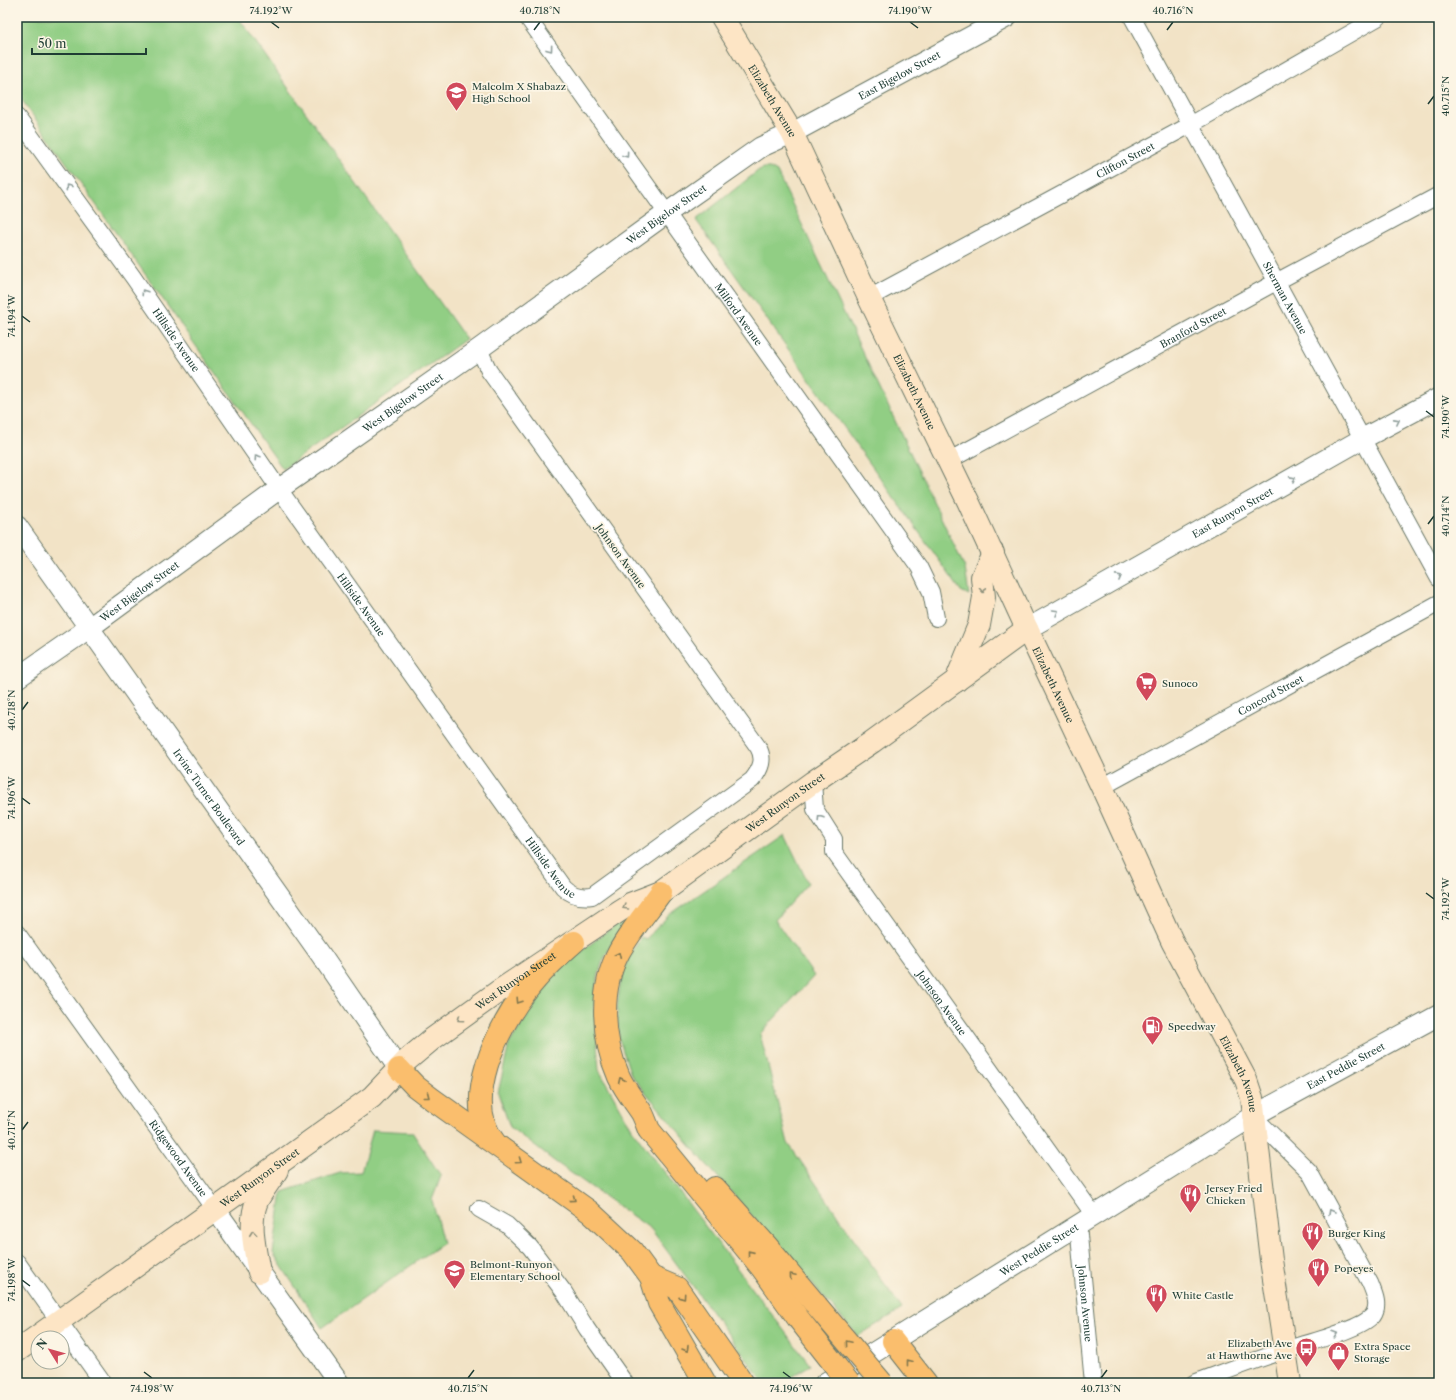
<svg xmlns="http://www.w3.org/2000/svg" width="1456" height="1400" viewBox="0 0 1456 1400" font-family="'Libre Caslon Text',serif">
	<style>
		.green { fill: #91ce84; stroke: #58865c }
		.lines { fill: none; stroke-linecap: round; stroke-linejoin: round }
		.minor-casing { stroke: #697767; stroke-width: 18 }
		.tertiary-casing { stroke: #697767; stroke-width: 22 }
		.secondary-casing { stroke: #697767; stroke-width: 24 }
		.motorway-casing { stroke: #697767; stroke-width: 24 }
		.minor { stroke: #fff; stroke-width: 16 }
		.tertiary { stroke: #fff; stroke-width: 20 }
		.secondary { stroke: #fde5c5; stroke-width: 22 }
		.motorway { stroke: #fabe6d; stroke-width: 22 }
		.motorway-bridge-casing { stroke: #697767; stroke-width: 24; stroke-linecap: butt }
		.motorway-bridge { stroke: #fabe6d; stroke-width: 22 }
		.oneway { stroke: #8f9e9a }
		.oneway2 { stroke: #8e917c }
		.oneway3 { stroke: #82774e }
		.ticks { fill: none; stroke: #1f3d34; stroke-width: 1.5 }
		.labels { text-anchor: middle; stroke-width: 3.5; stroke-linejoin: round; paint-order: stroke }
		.street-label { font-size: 10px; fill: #1f3d34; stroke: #fcf5e5 }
		.poi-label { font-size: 10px; fill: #1f3d34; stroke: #fcf5e5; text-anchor: start }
		.neatline { fill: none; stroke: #1f3d34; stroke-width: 1.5 }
		.ticks-label { font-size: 10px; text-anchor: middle; fill: #1f3d34 }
	</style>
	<rect width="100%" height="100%" fill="#fcf5e5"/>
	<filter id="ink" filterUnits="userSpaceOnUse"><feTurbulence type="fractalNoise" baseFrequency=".025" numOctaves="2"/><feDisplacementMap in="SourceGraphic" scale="8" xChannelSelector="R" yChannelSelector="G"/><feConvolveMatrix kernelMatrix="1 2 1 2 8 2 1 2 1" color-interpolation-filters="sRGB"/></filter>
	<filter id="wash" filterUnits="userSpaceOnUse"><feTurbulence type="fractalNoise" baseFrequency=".012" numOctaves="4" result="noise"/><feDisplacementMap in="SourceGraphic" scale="16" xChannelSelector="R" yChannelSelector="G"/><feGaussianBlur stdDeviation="0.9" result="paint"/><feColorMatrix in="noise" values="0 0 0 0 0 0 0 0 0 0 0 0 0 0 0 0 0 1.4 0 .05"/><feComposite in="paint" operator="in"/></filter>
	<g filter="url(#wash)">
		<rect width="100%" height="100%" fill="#f2e3c6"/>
		<g class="green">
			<polygon points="17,17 238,17 466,339 283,469 17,93"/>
			<polygon points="764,168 770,168 777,172 965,568 969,595 961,591 696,220 759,170"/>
			<polygon points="785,835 808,883 775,920 814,976 760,1034 788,1143 902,1309 858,1336 694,1150 631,1075 619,1039 617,1008 620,985 626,964 641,937 646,939 669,915"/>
			<polygon points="620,922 624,926 612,943 602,963 596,984 594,1005 599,1070 632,1129 810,1365 782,1383 764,1383 651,1229 554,1161 510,1127 498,1093 509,1044 557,971 607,931"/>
			<polygon points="373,1130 412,1132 441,1176 432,1200 443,1243 322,1328 273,1253 282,1192 340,1173 361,1172"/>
		</g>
	</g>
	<g filter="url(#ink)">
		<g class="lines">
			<defs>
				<g id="minor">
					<path id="s1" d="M527,17L919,567L931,592L936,618"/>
					<path id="s2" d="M1132,17L1439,579"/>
					<path id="s3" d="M17,117L133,277L279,489L563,887C571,895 580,898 592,896L752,780C761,769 765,759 758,747L489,371L479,349"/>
					<path id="s4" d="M869,298L1192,124L1379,17"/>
					<path id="s5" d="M948,461L1276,282L1439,195"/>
					<path id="s6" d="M813,782L815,809L834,839V852L1094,1215"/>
					<path id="s7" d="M1102,787L1439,603"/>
					<path id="s8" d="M17,933L215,1209"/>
					<polyline points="479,1209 507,1225 530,1247 564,1292 587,1329 625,1383"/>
					<path id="s9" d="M1078,1225L1093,1383"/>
					<polyline points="17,1262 103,1383"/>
					<path d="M1194,1383C1224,1372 1255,1360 1286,1350C1306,1343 1361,1330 1373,1315C1380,1305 1374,1293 1370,1283L1309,1171L1253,1116"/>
				</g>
				<g id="tertiary">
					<path id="s10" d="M17,526L321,955L399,1069"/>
					<path id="s11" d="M1027,629L1362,439L1439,398"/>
					<path id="s12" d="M17,678L89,628L279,489L479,349L667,213L761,147L792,133L1007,17"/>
					<polyline points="215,1209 339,1383"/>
					<path id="s13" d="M825,1383L1253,1116L1439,1015"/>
				</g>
				<g id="secondary">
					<path id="s14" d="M722,17L792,133L869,298L968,501L1027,629L1102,787L1172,941L1246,1080L1252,1098L1271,1260L1290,1383"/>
					<polyline points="956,681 979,625 984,597 982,577 993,553"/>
					<path d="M259,1272C255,1249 248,1223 257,1201C262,1191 271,1180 277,1170"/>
					<path id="s15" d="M17,1351L372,1097L406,1061L431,1040L499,991L619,911L630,904L661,892L813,782L872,742L1027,629"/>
				</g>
				<g id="motorway">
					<path d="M661,892C647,912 631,930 619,952C599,989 602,1039 619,1077C625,1090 634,1101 642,1113C645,1119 647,1125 649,1130L762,1268L798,1318"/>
					<polyline points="399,1069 415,1086 432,1099 590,1212 632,1251 651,1277 659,1303 705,1383"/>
					<path d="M495,1143C460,1102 498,1026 527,990C541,972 557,957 574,942"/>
					<polyline points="715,1188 766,1245 817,1306"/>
					<polyline points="651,1277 677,1288 743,1383"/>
					<polyline points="893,1341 926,1383"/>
				</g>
			</defs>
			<use href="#minor" class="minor-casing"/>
			<use href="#tertiary" class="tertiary-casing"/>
			<use href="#secondary" class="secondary-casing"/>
			<use href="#motorway" class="motorway-casing"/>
			<use href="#minor" class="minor"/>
			<use href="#tertiary" class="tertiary"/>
			<use href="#secondary" class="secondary"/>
			<use href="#motorway" class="motorway"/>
			<defs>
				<g id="motorway-bridge">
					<polyline points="817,1306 882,1383"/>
					<polyline points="798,1318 849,1383"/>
				</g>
			</defs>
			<use href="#motorway-bridge" class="motorway-bridge-casing"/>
			<use href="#motorway-bridge" class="motorway-bridge"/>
		</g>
		<defs><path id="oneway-chevron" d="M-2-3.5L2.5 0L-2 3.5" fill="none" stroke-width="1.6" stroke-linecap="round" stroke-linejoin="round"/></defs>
		<g class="oneway">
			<use href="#oneway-chevron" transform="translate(550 49) rotate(54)"/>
			<use href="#oneway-chevron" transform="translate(626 155) rotate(54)"/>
			<use href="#oneway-chevron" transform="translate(68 187) rotate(-126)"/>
			<use href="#oneway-chevron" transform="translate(144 292) rotate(-124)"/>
			<use href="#oneway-chevron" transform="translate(1397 421) rotate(-28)"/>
			<use href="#oneway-chevron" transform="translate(257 457) rotate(-124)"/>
			<use href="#oneway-chevron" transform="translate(1293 479) rotate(-29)"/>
			<use href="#oneway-chevron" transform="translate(1119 577) rotate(-29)"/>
			<use href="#oneway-chevron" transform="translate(1056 612) rotate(-30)"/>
			<use href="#oneway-chevron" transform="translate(820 818) rotate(-122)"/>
			<use href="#oneway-chevron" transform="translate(1331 1212) rotate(-119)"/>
			<use href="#oneway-chevron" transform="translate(1335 1334) rotate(-18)"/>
		</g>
		<g class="oneway2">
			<use href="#oneway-chevron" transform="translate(983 590) rotate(86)"/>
			<use href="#oneway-chevron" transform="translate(625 907) rotate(149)"/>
			<use href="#oneway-chevron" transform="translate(460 1019) rotate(145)"/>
			<use href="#oneway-chevron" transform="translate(253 1233) rotate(-95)"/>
		</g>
		<g class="oneway3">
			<use href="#oneway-chevron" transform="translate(618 955) rotate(-65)"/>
			<use href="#oneway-chevron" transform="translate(519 1001) rotate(123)"/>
			<use href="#oneway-chevron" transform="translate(621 1080) rotate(-115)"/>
			<use href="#oneway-chevron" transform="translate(427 1096) rotate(38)"/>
			<use href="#oneway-chevron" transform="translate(519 1161) rotate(35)"/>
			<use href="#oneway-chevron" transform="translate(573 1199) rotate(36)"/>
			<use href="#oneway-chevron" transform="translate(750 1253) rotate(-129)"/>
			<use href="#oneway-chevron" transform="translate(792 1276) rotate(-130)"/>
			<use href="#oneway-chevron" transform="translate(683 1297) rotate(55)"/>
			<use href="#oneway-chevron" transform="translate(848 1343) rotate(-130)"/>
			<use href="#oneway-chevron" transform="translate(686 1349) rotate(60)"/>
			<use href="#oneway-chevron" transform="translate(909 1362) rotate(-128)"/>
		</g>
	</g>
	<path class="ticks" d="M271,22L279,28M910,22L918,28M534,30L540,22M1167,30L1173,22M1428,104L1434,96M22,316L30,322M1426,411L1434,417M1428,524L1434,516M22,710L28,702M22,798L30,804M1426,893L1434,899M22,1130L28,1122M22,1280L30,1286M144,1372L152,1378M783,1372L791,1378M468,1378L474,1370M1101,1378L1107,1370"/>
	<defs>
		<symbol id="school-pin" viewBox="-11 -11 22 30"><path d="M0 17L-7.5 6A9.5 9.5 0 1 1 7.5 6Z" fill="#d1495b" stroke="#fcf5e5"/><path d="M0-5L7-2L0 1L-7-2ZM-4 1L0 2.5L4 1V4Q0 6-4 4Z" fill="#fff"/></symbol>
		<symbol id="supermarket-pin" viewBox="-11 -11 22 30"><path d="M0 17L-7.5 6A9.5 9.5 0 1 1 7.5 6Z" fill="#d1495b" stroke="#fcf5e5"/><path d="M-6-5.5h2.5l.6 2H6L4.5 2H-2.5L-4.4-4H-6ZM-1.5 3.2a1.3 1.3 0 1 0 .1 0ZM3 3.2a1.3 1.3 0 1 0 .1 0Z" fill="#fff"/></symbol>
		<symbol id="fuel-pin" viewBox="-11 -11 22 30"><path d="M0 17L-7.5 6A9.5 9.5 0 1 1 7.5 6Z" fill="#d1495b" stroke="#fcf5e5"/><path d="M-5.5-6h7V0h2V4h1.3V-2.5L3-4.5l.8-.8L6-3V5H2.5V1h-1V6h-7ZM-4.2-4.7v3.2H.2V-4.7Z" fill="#fff"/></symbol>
		<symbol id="restaurant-pin" viewBox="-11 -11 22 30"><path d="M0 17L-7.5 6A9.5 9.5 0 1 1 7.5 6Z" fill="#d1495b" stroke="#fcf5e5"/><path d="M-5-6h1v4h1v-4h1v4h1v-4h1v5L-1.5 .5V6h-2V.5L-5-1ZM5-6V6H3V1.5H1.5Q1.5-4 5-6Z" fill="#fff"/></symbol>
		<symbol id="bus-pin" viewBox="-11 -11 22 30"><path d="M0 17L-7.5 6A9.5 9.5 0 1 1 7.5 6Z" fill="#d1495b" stroke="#fcf5e5"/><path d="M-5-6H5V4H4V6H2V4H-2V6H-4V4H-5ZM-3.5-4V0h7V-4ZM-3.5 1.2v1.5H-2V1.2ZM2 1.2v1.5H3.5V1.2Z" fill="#fff"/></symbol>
		<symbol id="shop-pin" viewBox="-11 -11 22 30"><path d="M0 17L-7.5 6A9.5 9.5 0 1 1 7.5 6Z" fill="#d1495b" stroke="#fcf5e5"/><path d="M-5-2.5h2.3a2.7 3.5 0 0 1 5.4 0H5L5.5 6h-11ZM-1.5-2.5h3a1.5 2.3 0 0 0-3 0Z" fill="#fff"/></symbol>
	</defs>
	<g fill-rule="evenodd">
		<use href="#school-pin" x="444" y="80" width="25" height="34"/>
		<use href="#supermarket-pin" x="1134" y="670" width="25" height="34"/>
		<use href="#fuel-pin" x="1140" y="1014" width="25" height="34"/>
		<use href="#restaurant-pin" x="1178" y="1182" width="25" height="34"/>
		<use href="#restaurant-pin" x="1300" y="1220" width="25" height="34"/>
		<use href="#restaurant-pin" x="1306" y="1256" width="25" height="34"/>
		<use href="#school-pin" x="442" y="1258" width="25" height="34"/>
		<use href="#restaurant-pin" x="1144" y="1282" width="25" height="34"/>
		<use href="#bus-pin" x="1294" y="1336" width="25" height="34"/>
		<use href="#shop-pin" x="1326" y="1340" width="25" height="34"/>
	</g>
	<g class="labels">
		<g class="street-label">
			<text dy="4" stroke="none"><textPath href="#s12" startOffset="1070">East Bigelow Street</textPath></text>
			<text dy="4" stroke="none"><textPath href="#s14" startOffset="98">Elizabeth Avenue</textPath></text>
			<text dy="4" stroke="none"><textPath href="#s4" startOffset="291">Clifton Street</textPath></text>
			<text dy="4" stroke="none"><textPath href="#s12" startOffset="798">West Bigelow Street</textPath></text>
			<text dy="4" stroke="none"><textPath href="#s2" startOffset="320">Sherman Avenue</textPath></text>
			<text dy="4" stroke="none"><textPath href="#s1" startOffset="365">Milford Avenue</textPath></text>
			<text dy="4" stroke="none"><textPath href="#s5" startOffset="279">Branford Street</textPath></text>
			<text dy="4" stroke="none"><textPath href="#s3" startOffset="274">Hillside Avenue</textPath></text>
			<text dy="4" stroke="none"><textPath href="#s14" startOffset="422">Elizabeth Avenue</textPath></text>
			<text dy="4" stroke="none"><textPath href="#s12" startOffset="474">West Bigelow Street</textPath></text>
			<text dy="4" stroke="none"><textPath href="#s11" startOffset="236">East Runyon Street</textPath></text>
			<text transform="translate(621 556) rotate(54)" y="4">Johnson Avenue</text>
			<text dy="4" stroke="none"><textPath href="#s12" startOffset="150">West Bigelow Street</textPath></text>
			<text dy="4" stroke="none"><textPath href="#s3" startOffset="597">Hillside Avenue</textPath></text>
			<text dy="4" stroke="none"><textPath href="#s14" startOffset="746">Elizabeth Avenue</textPath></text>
			<text dy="4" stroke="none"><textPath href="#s7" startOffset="192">Concord Street</textPath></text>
			<text dy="4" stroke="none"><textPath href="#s10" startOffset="332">Irvine Turner Boulevard</textPath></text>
			<text dy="4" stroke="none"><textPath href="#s15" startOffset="946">West Runyon Street</textPath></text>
			<text dy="4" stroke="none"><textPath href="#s3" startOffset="921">Hillside Avenue</textPath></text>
			<text dy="4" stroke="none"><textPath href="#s15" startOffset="622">West Runyon Street</textPath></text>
			<text dy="4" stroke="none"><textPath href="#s6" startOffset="261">Johnson Avenue</textPath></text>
			<text dy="4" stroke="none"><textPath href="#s13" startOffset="610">East Peddie Street</textPath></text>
			<text dy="4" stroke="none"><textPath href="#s14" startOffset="1178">Elizabeth Avenue</textPath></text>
			<text dy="4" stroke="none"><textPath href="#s8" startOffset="277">Ridgewood Avenue</textPath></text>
			<text dy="4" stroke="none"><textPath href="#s15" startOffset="298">West Runyon Street</textPath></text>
			<text dy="4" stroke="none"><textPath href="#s13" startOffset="252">West Peddie Street</textPath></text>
			<text dy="4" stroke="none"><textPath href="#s9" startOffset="79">Johnson Avenue</textPath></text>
		</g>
		<g class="poi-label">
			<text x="472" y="90">Malcolm X Shabazz<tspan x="472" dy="12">High School</tspan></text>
			<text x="1162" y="687">Sunoco</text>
			<text x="1168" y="1030">Speedway</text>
			<text x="1206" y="1192">Jersey Fried<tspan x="1206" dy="12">Chicken</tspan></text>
			<text x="1328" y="1237">Burger King</text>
			<text x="470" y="1268">Belmont-Runyon<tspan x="470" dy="12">Elementary School</tspan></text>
			<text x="1334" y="1272">Popeyes</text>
			<text x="1172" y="1299">White Castle</text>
			<text x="1292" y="1347" text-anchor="end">Elizabeth Ave<tspan x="1292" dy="12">at Hawthorne Ave</tspan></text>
			<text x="1354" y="1350">Extra Space<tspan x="1354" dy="12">Storage</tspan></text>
		</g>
	</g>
	<rect width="1456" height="1400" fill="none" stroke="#fcf5e5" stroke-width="44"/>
	<g transform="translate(50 1350) rotate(307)"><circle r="19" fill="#fcf5e5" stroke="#a4ab9e"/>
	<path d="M0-3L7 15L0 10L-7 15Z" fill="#d1495b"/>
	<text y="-6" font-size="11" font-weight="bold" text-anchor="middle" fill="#1f3d34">N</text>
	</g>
	<path d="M32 48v6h114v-6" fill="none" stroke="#1f3d34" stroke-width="2"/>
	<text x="38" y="48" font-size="12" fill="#1f3d34" stroke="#fcf5e5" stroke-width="3" paint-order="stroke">50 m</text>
	<rect x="22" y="22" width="1412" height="1356" class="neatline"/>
	<g class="ticks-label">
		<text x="271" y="14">74.192°W</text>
		<text x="540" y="14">40.718°N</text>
		<text x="910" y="14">74.190°W</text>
		<text x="1173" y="14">40.716°N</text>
		<text transform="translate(1445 96) rotate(-90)" y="4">40.715°N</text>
		<text transform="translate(11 316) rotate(-90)" y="4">74.194°W</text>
		<text transform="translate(1445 417) rotate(-90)" y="4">74.190°W</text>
		<text transform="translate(1445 516) rotate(-90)" y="4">40.714°N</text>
		<text transform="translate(11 710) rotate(-90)" y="4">40.718°N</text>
		<text transform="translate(11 798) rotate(-90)" y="4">74.196°W</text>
		<text transform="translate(1445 899) rotate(-90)" y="4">74.192°W</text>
		<text transform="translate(11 1130) rotate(-90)" y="4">40.717°N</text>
		<text transform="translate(11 1280) rotate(-90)" y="4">74.198°W</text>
		<text x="152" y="1392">74.198°W</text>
		<text x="468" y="1392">40.715°N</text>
		<text x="791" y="1392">74.196°W</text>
		<text x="1101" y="1392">40.713°N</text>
	</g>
</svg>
